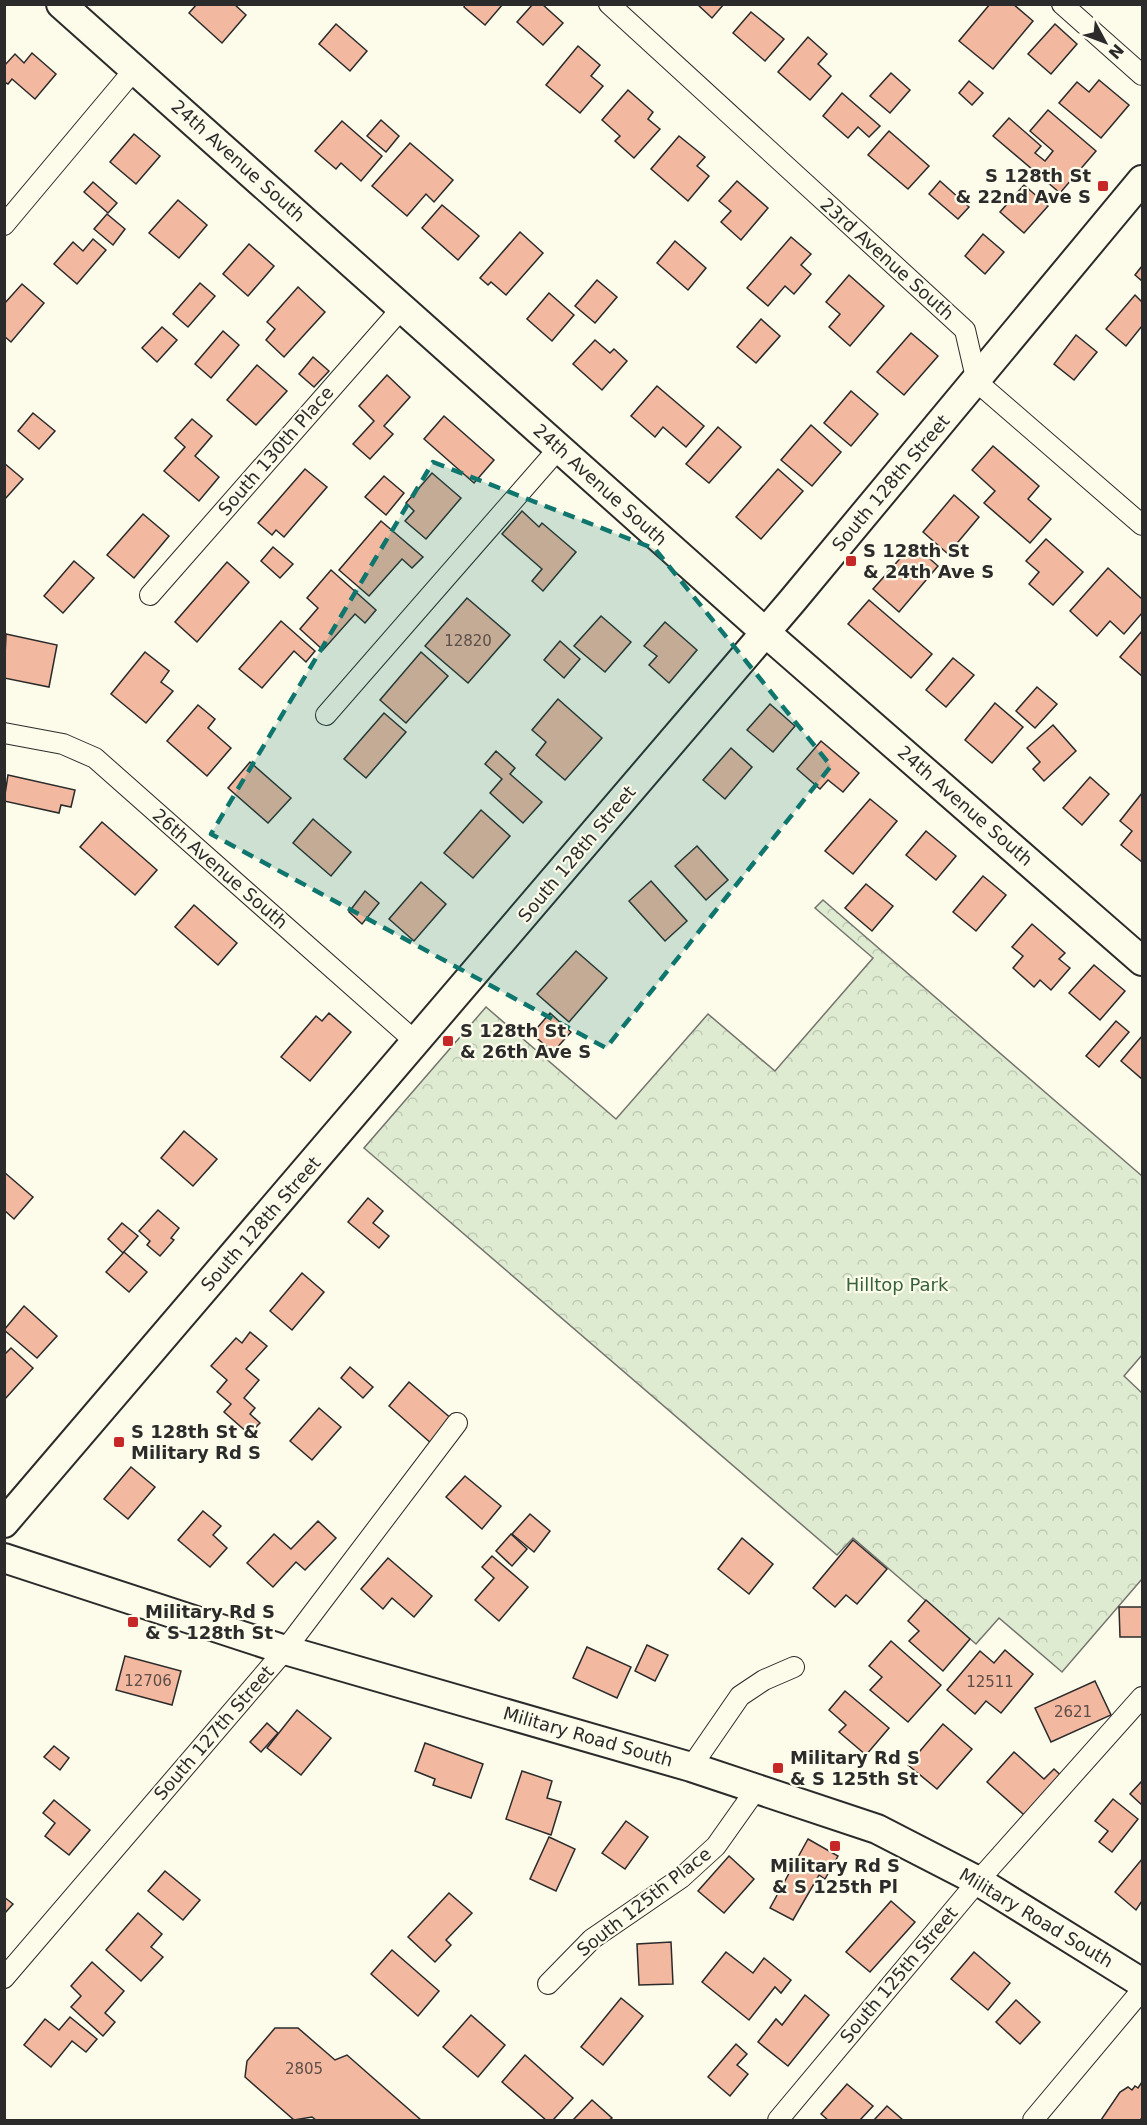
<svg xmlns="http://www.w3.org/2000/svg" width="1147" height="2125" viewBox="0 0 1147 2125" font-family="'DejaVu Sans',sans-serif">
	<style>
		.park { fill: url(#park-crowns); stroke: #74746e; stroke-width: 1.5 }
		.building { fill: #f2b8a0; stroke: #2b2b2b; stroke-width: 1.5 }
		.lines { fill: none; stroke-linecap: round; stroke-linejoin: round }
		.street-casing { stroke: #2b2b2b; stroke-width: 22 }
		.secondary-casing { stroke: #2b2b2b; stroke-width: 32 }
		.street { stroke: #fdfbea; stroke-width: 20 }
		.secondary { stroke: #fdfbea; stroke-width: 28 }
		.marked { fill: #0f766e; fill-opacity: 0.2; stroke: #0f766e; stroke-width: 4.5; stroke-dasharray: 12 8; stroke-linejoin: round }
		.poi-dot { fill: #c62828; stroke: #fdfbea; stroke-width: 2 }
		.labels { text-anchor: middle; stroke-width: 4.5; stroke-linejoin: round; paint-order: stroke }
		.number-label { font-size: 15px; fill: #5d4e48 }
		.street-label { font-size: 18px; fill: #2b2b2b; stroke: #fdfbea }
		.poi-label { font-size: 18px; font-weight: bold; fill: #2b2b2b; stroke: #fdfbea; text-anchor: start }
		.park-label { font-size: 18px; fill: #34623c; stroke: #fdfbea }
	</style>
	<defs>
		<pattern id="park-crowns" width="20" height="18" patternUnits="userSpaceOnUse" patternTransform="scale(1.5)"><rect width="20" height="18" fill="#deebd1"/><path d="M2 6a3 3 0 1 1 6 0M12 15a3 3 0 1 1 6 0" fill="none" stroke="#bfcab4"/></pattern>
	</defs>
	<rect width="100%" height="100%" fill="#fdfbea"/>
	<polygon class="park" points="823,900 1142,1176 1142,1355 1124,1376 1142,1393 1142,1579 1062,1672 999,1618 976,1644 853,1538 837,1555 364,1148 486,1007 616,1119 708,1014 775,1071 873,958 815,908"/>
	<g class="building">
		<polygon points="197,4 234,4 246,15 222,43 189,13"/>
		<polygon points="465,4 503,4 485,25 464,7"/>
		<polygon points="533,4 542,4 563,23 543,45 517,22"/>
		<polygon points="697,4 724,4 712,18"/>
		<polygon points="990,4 1013,4 1033,21 993,69 959,41"/>
		<polygon points="751,12 784,39 765,61 733,33"/>
		<polygon points="336,24 367,51 350,71 319,44"/>
		<polygon points="1055,24 1077,44 1051,74 1028,54"/>
		<polygon points="808,37 827,54 818,64 831,76 810,100 778,72"/>
		<polygon points="578,46 600,65 591,76 603,86 580,113 546,85"/>
		<polygon points="32,53 56,74 35,99 12,79 8,84 4,82 4,66 15,54 24,63"/>
		<polygon points="891,73 910,90 890,113 870,96"/>
		<polygon points="1099,80 1129,105 1101,138 1059,103 1077,82 1089,92"/>
		<polygon points="969,81 983,93 972,105 959,93"/>
		<polygon points="628,90 653,112 648,119 660,129 634,158 615,141 620,136 602,120"/>
		<polygon points="842,93 880,126 869,137 858,127 848,138 823,116"/>
		<polygon points="1048,110 1096,151 1060,193 993,136 1009,118 1041,146 1035,153 1045,161 1053,151 1030,131"/>
		<polygon points="381,120 399,136 386,152 367,136"/>
		<polygon points="342,121 382,156 361,181 341,163 336,169 315,151"/>
		<polygon points="889,131 929,166 908,189 868,155"/>
		<polygon points="134,134 160,156 136,184 110,162"/>
		<polygon points="679,136 705,157 697,166 709,176 688,201 651,169"/>
		<polygon points="410,143 453,180 434,202 426,194 407,216 372,186"/>
		<polygon points="737,181 768,208 741,240 721,222 731,211 719,201"/>
		<polygon points="940,181 969,207 958,219 929,194"/>
		<polygon points="93,182 117,203 108,213 84,192"/>
		<polygon points="1024,185 1048,206 1024,233 1000,212"/>
		<polygon points="178,200 207,225 179,258 149,233"/>
		<polygon points="442,205 479,236 458,260 422,228"/>
		<polygon points="107,214 125,229 113,245 94,229"/>
		<polygon points="520,232 543,253 506,295 491,282 488,285 480,278"/>
		<polygon points="983,234 1004,252 985,274 965,256"/>
		<polygon points="791,237 811,254 801,265 811,274 794,294 785,286 768,306 747,288"/>
		<polygon points="93,239 106,250 77,284 54,264 73,242 83,251"/>
		<polygon points="675,241 706,268 688,290 657,263"/>
		<polygon points="249,244 274,266 248,296 223,274"/>
		<polygon points="1142,266 1142,281 1135,275"/>
		<polygon points="849,275 884,306 850,346 829,327 840,314 826,302"/>
		<polygon points="597,280 617,297 595,323 575,306"/>
		<polygon points="200,283 215,296 188,327 173,314"/>
		<polygon points="22,284 44,303 11,342 4,336 4,304"/>
		<polygon points="298,287 325,312 284,357 266,340 275,329 267,322"/>
		<polygon points="549,293 574,315 552,341 527,319"/>
		<polygon points="1135,295 1142,302 1142,326 1126,346 1106,329"/>
		<polygon points="761,319 780,336 756,363 737,347"/>
		<polygon points="162,327 177,340 157,362 142,348"/>
		<polygon points="223,331 239,345 211,378 195,364"/>
		<polygon points="911,333 938,356 904,395 877,372"/>
		<polygon points="1076,335 1097,352 1074,380 1054,364"/>
		<polygon points="595,340 610,353 614,349 627,361 602,390 573,364"/>
		<polygon points="313,357 329,371 314,387 299,374"/>
		<polygon points="257,365 287,391 256,425 227,400"/>
		<polygon points="387,375 410,397 384,426 393,434 370,459 353,444 374,421 359,406"/>
		<polygon points="657,386 704,426 686,447 663,427 655,437 631,416"/>
		<polygon points="851,391 878,414 851,446 824,423"/>
		<polygon points="33,413 55,431 39,449 18,431"/>
		<polygon points="444,416 494,460 474,483 424,439"/>
		<polygon points="192,419 212,436 195,456 219,477 199,501 164,471 185,447 175,438"/>
		<polygon points="811,425 841,452 812,486 781,460"/>
		<polygon points="718,427 741,447 709,483 686,464"/>
		<polygon points="993,446 1039,486 1028,499 1051,519 1030,543 984,503 995,491 972,470"/>
		<polygon points="4,463 23,479 4,500"/>
		<polygon points="305,469 327,487 284,537 276,530 272,535 258,523"/>
		<polygon points="778,469 803,491 761,539 736,517"/>
		<polygon points="432,473 461,498 426,539 405,521 414,511 406,503"/>
		<polygon points="384,476 404,493 386,515 365,497"/>
		<polygon points="954,495 979,517 948,554 923,532"/>
		<polygon points="522,511 539,527 542,523 576,552 543,591 532,581 542,569 502,534"/>
		<polygon points="143,514 169,536 134,578 107,555"/>
		<polygon points="381,521 423,557 412,568 402,559 369,596 339,570"/>
		<polygon points="1046,539 1083,572 1053,605 1029,584 1039,572 1026,561"/>
		<polygon points="913,544 938,566 899,612 873,589"/>
		<polygon points="273,547 293,564 280,578 261,561"/>
		<polygon points="74,561 94,578 63,613 44,596"/>
		<polygon points="227,562 249,582 197,642 175,622"/>
		<polygon points="1108,568 1142,599 1142,613 1124,634 1110,621 1097,636 1070,611"/>
		<polygon points="331,570 376,610 365,623 355,614 323,650 300,629 318,608 307,598"/>
		<polygon points="467,598 510,635 468,683 425,646"/>
		<polygon points="869,600 932,654 911,678 848,624"/>
		<polygon points="601,616 631,642 605,672 574,646"/>
		<polygon points="281,621 315,651 306,662 294,651 262,688 239,669"/>
		<polygon points="665,622 697,650 669,683 649,665 657,656 644,646"/>
		<polygon points="1142,631 1142,676 1120,657"/>
		<polygon points="6,634 57,645 49,687 4,678"/>
		<polygon points="560,641 580,659 564,678 544,660"/>
		<polygon points="145,652 169,671 161,682 173,691 146,723 111,694"/>
		<polygon points="421,652 448,676 406,723 380,700"/>
		<polygon points="953,658 974,675 946,707 926,690"/>
		<polygon points="1037,687 1057,704 1035,728 1016,711"/>
		<polygon points="558,699 602,738 565,780 536,755 546,742 532,730"/>
		<polygon points="995,703 1023,727 992,763 965,740"/>
		<polygon points="770,704 795,726 773,752 747,730"/>
		<polygon points="198,705 215,719 208,728 231,748 207,776 167,741"/>
		<polygon points="384,713 406,732 366,778 344,759"/>
		<polygon points="1053,725 1076,751 1044,781 1033,769 1040,762 1027,748"/>
		<polygon points="821,741 859,773 843,792 828,780 820,789 797,769"/>
		<polygon points="731,748 752,767 725,799 703,780"/>
		<polygon points="496,751 515,768 510,774 542,802 523,823 490,793 502,779 485,764"/>
		<polygon points="250,762 291,798 268,823 228,788"/>
		<polygon points="8,775 75,790 71,807 61,805 59,813 4,801"/>
		<polygon points="1090,777 1109,794 1082,825 1063,808"/>
		<polygon points="1142,793 1142,862 1121,845 1132,831 1120,821"/>
		<polygon points="870,799 897,821 853,874 825,851"/>
		<polygon points="481,810 510,836 473,878 444,853"/>
		<polygon points="313,819 351,852 331,876 293,843"/>
		<polygon points="102,822 157,870 135,895 80,847"/>
		<polygon points="926,831 956,856 936,880 906,855"/>
		<polygon points="697,846 728,880 706,900 675,866"/>
		<polygon points="983,876 1006,895 976,931 953,912"/>
		<polygon points="651,881 687,921 665,941 629,901"/>
		<polygon points="421,882 446,904 414,941 389,919"/>
		<polygon points="866,884 893,906 872,931 845,908"/>
		<polygon points="365,891 379,903 362,924 349,912"/>
		<polygon points="194,905 237,943 218,965 175,927"/>
		<polygon points="1032,924 1065,953 1059,959 1070,968 1051,990 1040,980 1034,987 1013,968 1023,956 1012,947"/>
		<polygon points="576,951 607,978 569,1022 537,994"/>
		<polygon points="1094,965 1125,991 1100,1020 1069,993"/>
		<polygon points="329,1013 351,1032 310,1081 281,1057 316,1016 322,1021"/>
		<polygon points="550,1013 571,1032 553,1052 532,1034"/>
		<polygon points="1116,1021 1129,1032 1099,1067 1086,1056"/>
		<polygon points="1142,1036 1142,1079 1121,1061"/>
		<polygon points="184,1131 217,1159 193,1186 161,1158"/>
		<polygon points="4,1172 33,1197 14,1219 4,1210"/>
		<polygon points="368,1198 383,1211 373,1223 389,1236 379,1248 348,1222"/>
		<polygon points="158,1210 179,1228 171,1238 174,1240 160,1256 147,1245 150,1241 139,1231"/>
		<polygon points="122,1223 138,1236 123,1253 108,1239"/>
		<polygon points="124,1252 147,1272 129,1292 106,1272"/>
		<polygon points="302,1273 324,1292 292,1330 270,1311"/>
		<polygon points="24,1306 57,1336 37,1358 4,1330"/>
		<polygon points="250,1332 267,1346 246,1369 259,1380 244,1398 255,1408 250,1414 260,1423 249,1434 224,1412 231,1404 217,1392 227,1380 211,1366 236,1338 242,1343"/>
		<polygon points="11,1348 33,1368 4,1400 4,1355"/>
		<polygon points="350,1367 373,1387 363,1398 341,1378"/>
		<polygon points="409,1382 453,1420 432,1444 389,1406"/>
		<polygon points="319,1408 341,1427 312,1460 290,1441"/>
		<polygon points="131,1467 155,1487 128,1519 104,1499"/>
		<polygon points="465,1476 501,1506 482,1529 446,1497"/>
		<polygon points="203,1511 221,1526 213,1535 227,1548 210,1567 178,1540"/>
		<polygon points="530,1514 550,1531 534,1552 512,1534"/>
		<polygon points="318,1521 336,1538 305,1570 296,1562 273,1587 247,1563 274,1534 291,1549"/>
		<polygon points="511,1534 527,1549 512,1566 496,1551"/>
		<polygon points="742,1538 773,1564 749,1594 718,1569"/>
		<polygon points="853,1540 887,1569 857,1604 846,1595 835,1607 813,1588"/>
		<polygon points="492,1556 528,1587 499,1621 475,1600 494,1578 482,1567"/>
		<polygon points="388,1558 432,1596 414,1617 392,1598 383,1609 361,1589"/>
		<polygon points="926,1600 970,1639 943,1671 909,1641 919,1631 908,1621"/>
		<polygon points="1119,1607 1142,1607 1142,1637 1120,1637"/>
		<polygon points="891,1641 941,1685 908,1722 870,1690 882,1677 869,1666"/>
		<polygon points="647,1645 668,1655 655,1681 635,1671"/>
		<polygon points="587,1647 631,1667 617,1698 573,1678"/>
		<polygon points="1005,1650 1033,1674 1001,1713 986,1701 975,1714 947,1690 980,1651 994,1663"/>
		<polygon points="125,1656 181,1671 172,1705 116,1690"/>
		<polygon points="1095,1681 1111,1715 1051,1742 1035,1708"/>
		<polygon points="845,1691 889,1728 866,1755 839,1732 846,1725 829,1710"/>
		<polygon points="297,1710 331,1738 301,1775 267,1748"/>
		<polygon points="267,1723 278,1733 261,1752 250,1742"/>
		<polygon points="943,1724 972,1749 937,1789 908,1765"/>
		<polygon points="425,1743 483,1764 471,1798 433,1785 435,1779 415,1771"/>
		<polygon points="54,1746 69,1758 60,1770 44,1757"/>
		<polygon points="1014,1752 1044,1779 1054,1769 1067,1781 1031,1821 987,1782"/>
		<polygon points="522,1771 552,1781 547,1798 561,1802 551,1835 506,1819"/>
		<polygon points="1142,1781 1142,1805 1130,1794"/>
		<polygon points="1113,1799 1138,1819 1112,1852 1099,1842 1108,1831 1095,1821"/>
		<polygon points="54,1800 90,1830 69,1855 45,1836 55,1823 43,1813"/>
		<polygon points="626,1821 648,1837 625,1869 602,1853"/>
		<polygon points="549,1837 575,1849 556,1891 530,1879"/>
		<polygon points="808,1839 838,1856 825,1879 819,1875 793,1920 770,1908"/>
		<polygon points="729,1856 754,1879 724,1913 698,1891"/>
		<polygon points="1142,1859 1142,1901 1136,1910 1115,1892"/>
		<polygon points="165,1871 200,1900 183,1920 148,1891"/>
		<polygon points="449,1893 472,1913 446,1940 451,1945 435,1962 408,1937"/>
		<polygon points="4,1897 13,1904 4,1914"/>
		<polygon points="891,1901 915,1922 870,1972 846,1952"/>
		<polygon points="138,1913 162,1934 151,1947 163,1957 141,1981 106,1950"/>
		<polygon points="671,1942 673,1984 639,1985 637,1944"/>
		<polygon points="392,1950 439,1991 418,2016 371,1974"/>
		<polygon points="726,1952 753,1973 764,1958 791,1980 781,1993 775,1987 749,2020 702,1982"/>
		<polygon points="974,1952 1010,1983 988,2010 951,1979"/>
		<polygon points="92,1962 124,1991 105,2013 115,2022 103,2036 71,2007 81,1996 71,1986"/>
		<polygon points="805,1995 829,2015 788,2066 758,2042 776,2019 782,2025"/>
		<polygon points="621,1998 643,2016 603,2065 581,2047"/>
		<polygon points="1016,2000 1040,2022 1020,2044 996,2022"/>
		<polygon points="471,2015 505,2045 478,2077 443,2047"/>
		<polygon points="70,2017 97,2039 86,2052 72,2041 51,2067 24,2045 45,2019 59,2030"/>
		<polygon points="275,2028 298,2028 335,2060 347,2055 421,2120 316,2120 312,2117 294,2120 245,2077 247,2061"/>
		<polygon points="736,2044 747,2054 737,2065 748,2074 730,2096 708,2077"/>
		<polygon points="525,2055 573,2098 553,2120 546,2120 502,2082"/>
		<polygon points="1142,2082 1142,2118 1140,2120 1101,2120 1120,2092 1128,2087 1132,2090 1135,2086 1138,2088"/>
		<polygon points="847,2084 873,2106 860,2120 828,2120 821,2114"/>
		<polygon points="592,2100 612,2118 609,2120 573,2120"/>
		<polygon points="887,2106 903,2120 874,2120"/>
	</g>
	<g class="lines">
		<defs>
			<g id="street">
				<polyline points="609,4 965,330 977,382 1142,525"/>
				<polyline points="1062,4 1142,75"/>
				<polyline points="4,225 134,70"/>
				<polyline points="150,595 402,308"/>
				<polyline points="326,715 559,448"/>
				<polyline points="4,733 63,744 95,758 417,1043"/>
				<polyline points="691,1767 740,1696 764,1680 794,1667"/>
				<polyline points="4,1978 285,1650 457,1423"/>
				<polyline points="548,1984 592,1939 681,1878 716,1846 757,1788"/>
				<polyline points="778,2120 978,1881 1142,1697"/>
				<polyline points="1033,2120 1142,1990"/>
			</g>
			<g id="secondary">
				<polyline points="61,4 765,632 1142,961"/>
				<polyline points="4,1523 793,600 1142,180"/>
				<polyline points="4,1558 285,1650 691,1767 877,1829 978,1881 1142,1983"/>
			</g>
		</defs>
		<use href="#street" class="street-casing"/>
		<use href="#secondary" class="secondary-casing"/>
		<use href="#street" class="street"/>
		<use href="#secondary" class="secondary"/>
	</g>
	<path class="marked" d="M433,462L655,549L831,766L606,1048L211,834Z"/>
	<g class="poi-dot">
		<rect x="1097" y="180" width="12" height="12" rx="3"/>
		<rect x="845" y="555" width="12" height="12" rx="3"/>
		<rect x="442" y="1035" width="12" height="12" rx="3"/>
		<rect x="113" y="1436" width="12" height="12" rx="3"/>
		<rect x="127" y="1616" width="12" height="12" rx="3"/>
		<rect x="772" y="1762" width="12" height="12" rx="3"/>
		<rect x="829" y="1840" width="12" height="12" rx="3"/>
	</g>
	<g class="labels">
		<g class="number-label">
			<text x="468" y="646">12820</text>
			<text x="148" y="1686">12706</text>
			<text x="990" y="1687">12511</text>
			<text x="1073" y="1717">2621</text>
			<text x="304" y="2074">2805</text>
		</g>
		<g class="street-label">
			<text transform="translate(238 161) rotate(42)" y="6">24th Avenue South</text>
			<text transform="translate(887 259) rotate(42)" y="6">23rd Avenue South</text>
			<text transform="translate(276 451) rotate(-49)" y="6">South 130th Place</text>
			<text transform="translate(891 483) rotate(-50)" y="6">South 128th Street</text>
			<text transform="translate(600 485) rotate(42)" y="6">24th Avenue South</text>
			<text transform="translate(965 806) rotate(41)" y="6">24th Avenue South</text>
			<text transform="translate(577 854) rotate(-50)" y="6">South 128th Street</text>
			<text transform="translate(220 869) rotate(41)" y="6">26th Avenue South</text>
			<text transform="translate(261 1224) rotate(-49)" y="6">South 128th Street</text>
			<text transform="translate(214 1733) rotate(-49)" y="6">South 127th Street</text>
			<text transform="translate(588 1737) rotate(16)" y="6">Military Road South</text>
			<text transform="translate(644 1902) rotate(-38)" y="6">South 125th Place</text>
			<text transform="translate(1036 1918) rotate(31)" y="6">Military Road South</text>
			<text transform="translate(899 1975) rotate(-50)" y="6">South 125th Street</text>
		</g>
		<g class="poi-label">
			<text x="1091" y="182" text-anchor="end">S 128th St<tspan x="1091" dy="21">&amp; 22nd Ave S</tspan></text>
			<text x="863" y="557">S 128th St<tspan x="863" dy="21">&amp; 24th Ave S</tspan></text>
			<text x="460" y="1037">S 128th St<tspan x="460" dy="21">&amp; 26th Ave S</tspan></text>
			<text x="131" y="1438">S 128th St &amp;<tspan x="131" dy="21">Military Rd S</tspan></text>
			<text x="145" y="1618">Military Rd S<tspan x="145" dy="21">&amp; S 128th St</tspan></text>
			<text x="790" y="1764">Military Rd S<tspan x="790" dy="21">&amp; S 125th St</tspan></text>
			<text x="835" y="1872" text-anchor="middle">Military Rd S<tspan x="835" dy="21">&amp; S 125th Pl</tspan></text>
		</g>
		<g class="park-label">
			<text x="897" y="1291">Hilltop Park</text>
		</g>
	</g>
	<rect width="1147" height="2125" fill="none" stroke="#2b2b2b" stroke-width="12"/>
	<g transform="translate(1105 42) rotate(131)" stroke="#fdfbea" stroke-width="4.5" paint-order="stroke">
	<path d="M0-4.5L10 22L0 15L-10 22Z" fill="#2b2b2b"/>
	<text y="-9" font-size="16" font-weight="bold" text-anchor="middle" fill="#2b2b2b">N</text>
	</g>
</svg>
